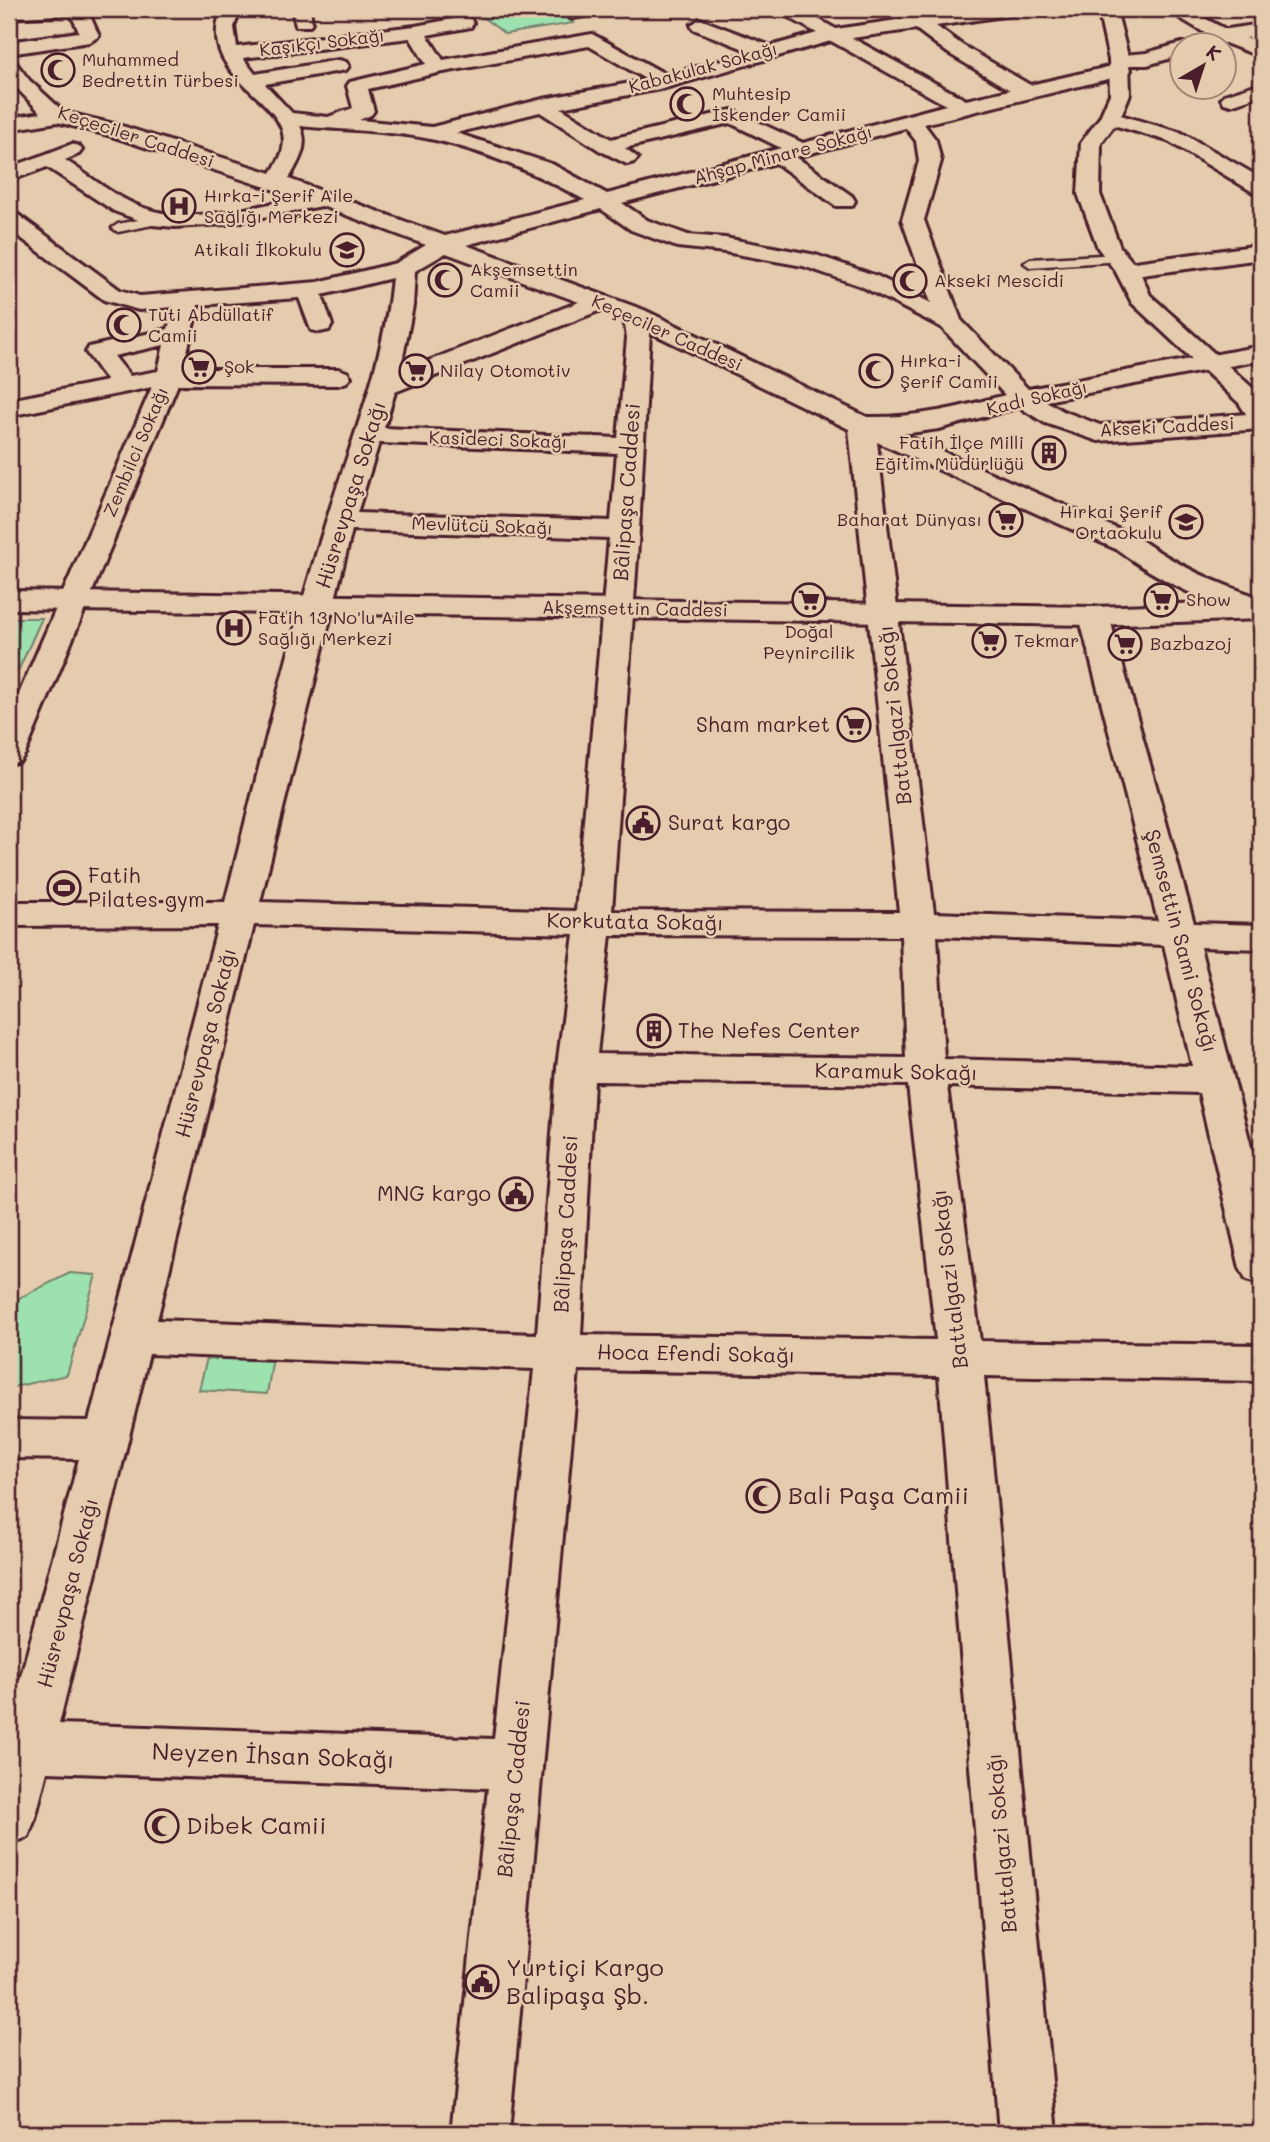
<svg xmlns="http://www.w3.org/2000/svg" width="1270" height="2142" viewBox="0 0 1270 2142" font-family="Mali,sans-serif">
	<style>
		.green { fill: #9ce1ae; stroke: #73806c; stroke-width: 2 }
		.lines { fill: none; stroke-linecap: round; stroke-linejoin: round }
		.lane-casing { stroke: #4a1f2b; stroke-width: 5 }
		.street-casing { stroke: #4a1f2b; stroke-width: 6 }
		.secondary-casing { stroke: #4a1f2b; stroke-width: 6 }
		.primary-casing { stroke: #4a1f2b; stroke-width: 6 }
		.lane { fill: #e6ccae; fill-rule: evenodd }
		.street { fill: #e6ccae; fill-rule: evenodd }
		.secondary { fill: #e6ccae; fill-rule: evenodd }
		.primary { fill: #e6ccae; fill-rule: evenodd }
		.labels { text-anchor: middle; stroke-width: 5; stroke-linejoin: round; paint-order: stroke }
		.far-street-label { font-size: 18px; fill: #4a1f2b; stroke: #e6ccae }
		.far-poi-label { font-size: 18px; fill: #4a1f2b; stroke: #e6ccae; text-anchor: start }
		.street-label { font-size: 21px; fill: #4a1f2b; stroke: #e6ccae }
		.poi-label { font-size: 21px; fill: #4a1f2b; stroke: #e6ccae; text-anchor: start }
		.near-poi-label { font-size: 24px; fill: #4a1f2b; stroke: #e6ccae; text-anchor: start }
		.near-street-label { font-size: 24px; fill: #4a1f2b; stroke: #e6ccae }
	</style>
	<rect width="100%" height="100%" fill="#e6ccae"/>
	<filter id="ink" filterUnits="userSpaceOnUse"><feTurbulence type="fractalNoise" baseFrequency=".0143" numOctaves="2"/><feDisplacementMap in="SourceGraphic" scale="14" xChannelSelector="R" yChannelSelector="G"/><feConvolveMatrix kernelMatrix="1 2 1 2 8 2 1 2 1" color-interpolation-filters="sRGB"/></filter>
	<g filter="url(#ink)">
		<g class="green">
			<polygon points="472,9 555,9 574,23 505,34"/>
			<polygon points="9,618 42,618 19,669 9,670"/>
			<polygon points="70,1273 96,1275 67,1375 9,1388 9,1312 19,1298"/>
			<polygon points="275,1345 267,1394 199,1390 210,1346"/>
		</g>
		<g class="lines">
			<defs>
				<g id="lane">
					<polygon points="601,9 625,9 571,19 566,16"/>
					<polygon points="168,214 172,215 172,221 118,232 112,228 118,224"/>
					<polygon points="1118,254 1124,258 1122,261 1030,267 1024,263 1030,259"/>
				</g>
				<g id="street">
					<polygon points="9,9 87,9 99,36 90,42 9,54 9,42 79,32 71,14 9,18"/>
					<path d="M222,9H240L234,27L237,47L415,26L464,17L471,19L473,23L471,27L427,35L443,60L592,34L667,75L752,52L693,29L691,25L700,19L771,46L817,33L781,13L778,9H800L836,29L904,19L899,14L907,9L923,17L980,9H1026L1023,13L1017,14L936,26L962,45L1030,85L1117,65L1109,60L1112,56L1146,53L1182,43C1189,45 1210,38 1215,31L1261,24V36L1229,40L1218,46H1182V55L1147,65H1126L1131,70L1128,74L924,124L936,140L941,161L924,220L961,320L1028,389L1261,346V360L1046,401L1063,411L1100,425L1261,413V429L1098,441L1045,423L1019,407L939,429L903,434L1138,538C1176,565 1217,584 1261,598V617C1210,605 1160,581 1118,550L877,442L934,913L1158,921L1079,616L1083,610L1094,607L1105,610L1109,616L1194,923L1261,925V949L1200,947L1261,1186V1284L1246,1280L1240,1268L1199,1093L947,1086L980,1341L1261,1345V1381L984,1376L1057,2133H999L939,1376L578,1370L509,2133H451L488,1788L47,1772L35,1819L28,1837L9,1844V1721L79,1459L9,1458V1420L89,1421L218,925L9,926V902H225C258,775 287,646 326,522C351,441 384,364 392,278L322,295L332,325L329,330L320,332L311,330L299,298L198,305L183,369H338L347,372L351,377L347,382L338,385L178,384L25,754L20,761L9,764V717L152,387L9,416V400L107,381L86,352L89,347L168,329L174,307L139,310L104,300L9,229V212L17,214L120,290L140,296L318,282L396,263L426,245L322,206L226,224L175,227L152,225L114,211L47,167L9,181V168L72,144L79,146L82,150L79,154L65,160C90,176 115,198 144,208C191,225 252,207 299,198L108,135L57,122L9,130V118L41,113L9,80V61L16,63L29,80L64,112L122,126L271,173C275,166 282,157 283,148C294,98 193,80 222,9ZM916,29L948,53L1010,90L966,100L852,38ZM410,38L426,64L350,82L347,86L353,108L328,117L292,113L265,84L346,70L349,66L346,62L339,60L255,74L243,58ZM831,41L946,105L803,143L732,110L611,139L561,108L665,88ZM589,46L647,80L543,99L432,127L359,120L371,115L374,111L368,89L438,73ZM540,112L599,150L627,164L634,162L638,158L625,148L730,123L781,148L607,194L552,164L456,133ZM300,126C341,130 396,131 435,140C488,152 537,174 585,200L445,236L289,179C298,162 310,146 300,126ZM906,128L916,141L919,161L902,220L931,303L877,276L816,255L725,238L688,235L647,220L622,203L776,163L836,206H852L855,201L852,196L796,157ZM601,209L631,230L677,247L725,252L803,266L861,286L941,327L1005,395C958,408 916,418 867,417L644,310L466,245ZM446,253L579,302L400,372L413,306L415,271ZM601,310L624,319L627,338L618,438L384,428L395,392ZM650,332L849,429L899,912L612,911L639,530ZM164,345L158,371L130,376L114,356ZM379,443L617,453L611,521L357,513ZM352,530L609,538L576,911L260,902ZM254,925L574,934L557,1067L537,1334L157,1320ZM610,935L901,936L906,1058L597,1054ZM937,936L1164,945L1192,1066L944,1059ZM594,1081L908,1085L936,1340L581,1335ZM149,1354L534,1369L494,1739L59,1724Z"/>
					<polygon points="292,9 310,9 312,22 310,26 296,26"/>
					<polygon points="1261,83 1261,95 1231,105 1224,103 1221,99 1224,95"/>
					<polygon points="1110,112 1182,133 1261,178 1261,193 1253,192 1168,141 1103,122 1100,118 1103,114"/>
					<polygon points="1261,245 1261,259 1127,277 1119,275 1115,270 1119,265 1127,263"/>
				</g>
				<g id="secondary">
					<polygon points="1098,9 1116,9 1129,60 1130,94 1120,118 1101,143 1100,194 1120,247 1139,270 1150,295 1258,393 1261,397 1261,425 1252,423 1239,403 1132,303 1116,272 1098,248 1078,194 1081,143 1100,117 1110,94 1109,60"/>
					<polygon points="1165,9 1187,9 1229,31 1261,44 1261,57 1215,39"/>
					<polygon points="9,591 1094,607 1261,601 1261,619 1094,625 9,609"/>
				</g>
				<polygon id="primary" points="1251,9 1261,9 1261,15 1255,14"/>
			</defs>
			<use href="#lane" class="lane-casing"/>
			<use href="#street" class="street-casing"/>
			<use href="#secondary" class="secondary-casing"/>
			<use href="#primary" class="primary-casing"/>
			<use href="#lane" class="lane"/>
			<use href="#street" class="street"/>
			<use href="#secondary" class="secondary"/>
			<use href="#primary" class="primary"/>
		</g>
	</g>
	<defs>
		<symbol id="mosque-ring" viewBox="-11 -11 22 22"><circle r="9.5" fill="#e6ccae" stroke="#4a1f2b" stroke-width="1.5"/><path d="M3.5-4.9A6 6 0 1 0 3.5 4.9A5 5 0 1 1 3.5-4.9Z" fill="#4a1f2b"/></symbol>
		<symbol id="hospital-ring" viewBox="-11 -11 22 22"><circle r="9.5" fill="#e6ccae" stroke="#4a1f2b" stroke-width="1.5"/><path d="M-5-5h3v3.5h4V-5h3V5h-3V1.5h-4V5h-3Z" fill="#4a1f2b"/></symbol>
		<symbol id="school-ring" viewBox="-11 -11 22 22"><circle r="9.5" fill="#e6ccae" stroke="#4a1f2b" stroke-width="1.5"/><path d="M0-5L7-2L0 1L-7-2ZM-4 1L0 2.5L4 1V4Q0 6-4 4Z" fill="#4a1f2b"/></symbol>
		<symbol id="supermarket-ring" viewBox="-11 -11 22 22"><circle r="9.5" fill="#e6ccae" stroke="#4a1f2b" stroke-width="1.5"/><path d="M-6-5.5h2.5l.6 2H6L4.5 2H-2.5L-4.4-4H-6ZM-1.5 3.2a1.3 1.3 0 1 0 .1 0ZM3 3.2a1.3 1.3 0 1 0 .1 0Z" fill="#4a1f2b"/></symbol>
		<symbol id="building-ring" viewBox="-11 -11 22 22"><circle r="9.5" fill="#e6ccae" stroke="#4a1f2b" stroke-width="1.5"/><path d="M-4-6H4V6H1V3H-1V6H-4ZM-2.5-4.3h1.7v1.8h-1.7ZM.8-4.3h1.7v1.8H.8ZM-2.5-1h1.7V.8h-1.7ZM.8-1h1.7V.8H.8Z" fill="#4a1f2b"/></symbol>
		<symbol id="civic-ring" viewBox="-11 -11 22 22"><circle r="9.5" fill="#e6ccae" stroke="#4a1f2b" stroke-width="1.5"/><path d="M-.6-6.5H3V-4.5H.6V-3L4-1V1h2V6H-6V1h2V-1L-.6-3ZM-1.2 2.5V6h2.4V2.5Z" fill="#4a1f2b"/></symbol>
		<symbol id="stadium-ring" viewBox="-11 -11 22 22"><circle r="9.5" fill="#e6ccae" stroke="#4a1f2b" stroke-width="1.5"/><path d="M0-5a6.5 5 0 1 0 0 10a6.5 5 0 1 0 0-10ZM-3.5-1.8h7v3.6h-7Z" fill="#4a1f2b"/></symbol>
	</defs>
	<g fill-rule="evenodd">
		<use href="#mosque-ring" x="39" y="51" width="38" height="38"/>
		<use href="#mosque-ring" x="668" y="85" width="38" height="38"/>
		<use href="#hospital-ring" x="160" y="187" width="38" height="38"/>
		<use href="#school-ring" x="328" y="231" width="38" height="38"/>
		<use href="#mosque-ring" x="426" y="261" width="38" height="38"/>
		<use href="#mosque-ring" x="891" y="262" width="38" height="38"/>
		<use href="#mosque-ring" x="105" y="306" width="38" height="38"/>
		<use href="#supermarket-ring" x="180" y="348" width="38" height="38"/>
		<use href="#supermarket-ring" x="397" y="352" width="38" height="38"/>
		<use href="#mosque-ring" x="857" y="352" width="38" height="38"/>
		<use href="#building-ring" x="1030" y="434" width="38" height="38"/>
		<use href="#supermarket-ring" x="987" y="501" width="38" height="38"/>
		<use href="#school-ring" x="1167" y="503" width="38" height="38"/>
		<use href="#supermarket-ring" x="790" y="581" width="38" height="38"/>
		<use href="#supermarket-ring" x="1142" y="581" width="38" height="38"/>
		<use href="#hospital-ring" x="215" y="609" width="38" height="38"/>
		<use href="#supermarket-ring" x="970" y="622" width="38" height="38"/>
		<use href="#supermarket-ring" x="1106" y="625" width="38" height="38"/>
		<use href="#supermarket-ring" x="835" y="706" width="38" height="38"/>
		<use href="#civic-ring" x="624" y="804" width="38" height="38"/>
		<use href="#stadium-ring" x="45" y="869" width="38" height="38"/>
		<use href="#building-ring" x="635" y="1012" width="38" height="38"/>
		<use href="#civic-ring" x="497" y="1175" width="38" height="38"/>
		<use href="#mosque-ring" x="744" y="1477" width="38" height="38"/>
		<use href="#mosque-ring" x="143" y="1807" width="38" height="38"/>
		<use href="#civic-ring" x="463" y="1963" width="38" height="38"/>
	</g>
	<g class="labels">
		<g class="far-street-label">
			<text transform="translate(322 43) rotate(-7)" y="6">Kaşıkçı Sokağı</text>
			<text transform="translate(703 68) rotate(-15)" y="6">Kabakulak Sokağı</text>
			<text transform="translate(136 137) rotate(18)" y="6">Keçeciler Caddesi</text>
			<text transform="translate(783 155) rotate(-15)" y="6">Ahşap Minare Sokağı</text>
			<text transform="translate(667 333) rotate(24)" y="6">Keçeciler Caddesi</text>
			<text transform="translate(1037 398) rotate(-13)" y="6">Kadı Sokağı</text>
			<text transform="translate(1167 427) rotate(-3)" y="6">Akseki Caddesi</text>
			<text transform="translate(498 440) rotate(2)" y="6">Kasideci Sokağı</text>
			<text transform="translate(136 452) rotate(-67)" y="6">Zembilci Sokağı</text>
			<text transform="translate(482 526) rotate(2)" y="6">Mevlütcü Sokağı</text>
			<text transform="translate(635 609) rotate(1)" y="6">Akşemsettin Caddesi</text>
		</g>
		<g class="far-poi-label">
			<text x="82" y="66">Muhammed<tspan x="82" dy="21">Bedrettin Türbesi</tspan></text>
			<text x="712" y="100">Muhtesip<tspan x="712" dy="21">İskender Camii</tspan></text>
			<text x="204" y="202">Hırka-i Şerif Aile<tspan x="204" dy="21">Sağlığı Merkezi</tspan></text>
			<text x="322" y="256" text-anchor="end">Atikali İlkokulu</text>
			<text x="470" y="276">Akşemsettin<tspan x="470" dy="21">Camii</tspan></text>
			<text x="934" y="287">Akseki Mescidi</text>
			<text x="148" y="321">Tuti Abdüllatif<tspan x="148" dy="21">Camii</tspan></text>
			<text x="900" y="367">Hırka-i<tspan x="900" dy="21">Şerif Camii</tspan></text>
			<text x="224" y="373">Şok</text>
			<text x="440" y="377">Nilay Otomotiv</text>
			<text x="1024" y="449" text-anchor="end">Fatih İlçe Milli<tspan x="1024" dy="21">Eğitim Müdürlüğü</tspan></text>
			<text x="1162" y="518" text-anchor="end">Hırkai Şerif<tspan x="1162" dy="21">Ortaokulu</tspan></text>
			<text x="982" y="526" text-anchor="end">Baharat Dünyası</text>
			<text x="1186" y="606">Show</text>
			<text x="258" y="624">Fatih 13 No'lu Aile<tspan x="258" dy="21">Sağlığı Merkezi</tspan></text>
			<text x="809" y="638" text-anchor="middle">Doğal<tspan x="809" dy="21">Peynircilik</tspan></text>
			<text x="1014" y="647">Tekmar</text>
			<text x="1150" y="650">Bazbazoj</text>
		</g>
		<g class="street-label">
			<text transform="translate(627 492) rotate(-86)" y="7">Bâlipaşa Caddesi</text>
			<text transform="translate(351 495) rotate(-73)" y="7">Hüsrevpaşa Sokağı</text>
			<text transform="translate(895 715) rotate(-96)" y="7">Battalgazi Sokağı</text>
			<text transform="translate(635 922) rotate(1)" y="7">Korkutata Sokağı</text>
			<text transform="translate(1181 941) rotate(75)" y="7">Şemsettin Sami Sokağı</text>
			<text transform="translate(206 1043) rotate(-76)" y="7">Hüsrevpaşa Sokağı</text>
			<text transform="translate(896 1072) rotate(1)" y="7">Karamuk Sokağı</text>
			<text transform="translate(566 1224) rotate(-87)" y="7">Bâlipaşa Caddesi</text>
			<text transform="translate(950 1279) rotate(-97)" y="7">Battalgazi Sokağı</text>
			<text transform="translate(696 1354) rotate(1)" y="7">Hoca Efendi Sokağı</text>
			<text transform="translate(68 1593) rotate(-76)" y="7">Hüsrevpaşa Sokağı</text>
			<text transform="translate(514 1789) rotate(-84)" y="7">Bâlipaşa Caddesi</text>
			<text transform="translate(1002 1843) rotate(-95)" y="7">Battalgazi Sokağı</text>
		</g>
		<g class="poi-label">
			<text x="830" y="732" text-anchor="end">Sham market</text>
			<text x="668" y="830">Surat kargo</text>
			<text x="88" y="883">Fatih<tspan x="88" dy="24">Pilates gym</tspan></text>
			<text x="678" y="1038">The Nefes Center</text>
			<text x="491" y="1201" text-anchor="end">MNG kargo</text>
		</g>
		<g class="near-poi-label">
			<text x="788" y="1504">Bali Paşa Camii</text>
			<text x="186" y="1834">Dibek Camii</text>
			<text x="506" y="1976">Yurtiçi Kargo<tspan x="506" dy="28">Balipaşa Şb.</tspan></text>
		</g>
		<g class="near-street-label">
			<text transform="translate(273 1756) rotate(2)" y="8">Neyzen İhsan Sokağı</text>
		</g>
	</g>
	<rect width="1270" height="2142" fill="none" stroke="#e6ccae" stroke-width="35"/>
	<rect x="18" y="18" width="1235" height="2107" fill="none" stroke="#4a1f2b" stroke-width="2.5" filter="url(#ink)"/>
	<g transform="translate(1203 66) rotate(39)"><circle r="33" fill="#e6ccae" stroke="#a8877a" stroke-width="2"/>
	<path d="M0-5L12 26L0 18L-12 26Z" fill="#4a1f2b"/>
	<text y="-10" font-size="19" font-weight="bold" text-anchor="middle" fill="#4a1f2b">K</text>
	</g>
</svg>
